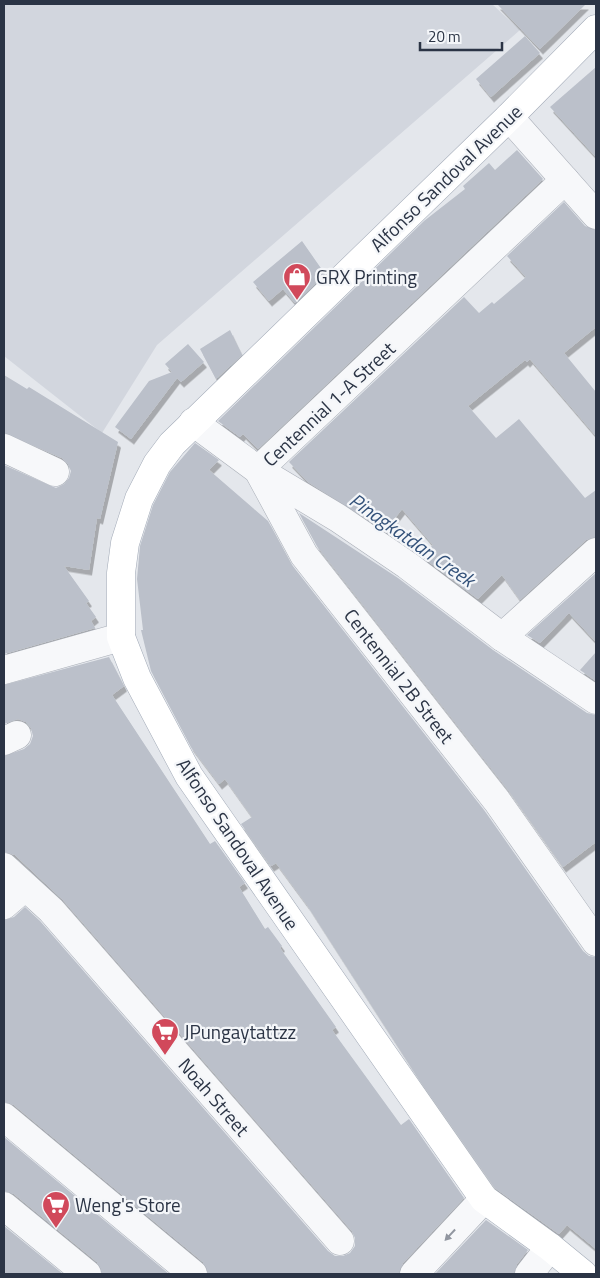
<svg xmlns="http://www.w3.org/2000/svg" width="600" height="1278" viewBox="0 0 600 1278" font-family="'Titillium Web',sans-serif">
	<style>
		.built { fill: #d2d6de }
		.building { fill: #bbc0ca; filter: url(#shadow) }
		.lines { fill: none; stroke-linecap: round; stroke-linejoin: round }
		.minor-casing { stroke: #a9aeb7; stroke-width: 29 }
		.major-casing { stroke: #a3abb8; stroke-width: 29 }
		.minor { stroke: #f7f8fa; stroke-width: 28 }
		.major { stroke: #fff; stroke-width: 28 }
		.oneway { fill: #9196a0 }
		.labels { text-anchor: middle; stroke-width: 4.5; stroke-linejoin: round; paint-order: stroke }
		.street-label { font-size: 19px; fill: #2b3445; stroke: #f4f6f9 }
		.poi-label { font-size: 19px; fill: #2b3445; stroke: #f4f6f9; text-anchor: start }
		.water-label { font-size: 20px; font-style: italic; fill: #34527a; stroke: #f4f6f9 }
	</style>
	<defs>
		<filter id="shadow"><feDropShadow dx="3" dy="5.5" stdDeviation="0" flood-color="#0004"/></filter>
	</defs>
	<rect width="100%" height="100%" fill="#e4e7ec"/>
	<polygon class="built" points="4,4 492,4 520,30 157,345 102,433 4,356"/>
	<g class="building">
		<polygon points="497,4 586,4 540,49"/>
		<polygon points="525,36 540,53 491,97 476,79"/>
		<polygon points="596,67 596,157 550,107"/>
		<polygon points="517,150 543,179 258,449 243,434 240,437 218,421 424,221 465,189 463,186 489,163 495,170"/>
		<polygon points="564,202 585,226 596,230 596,327 564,353 596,392 596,436 530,359 527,362 525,360 468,406 496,438 519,419 585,498 596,490 596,537 586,540 520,600 502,575 478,599 421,556 433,545 402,509 385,531 308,482 289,462 464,297 479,313 492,302 494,304 526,277 507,256"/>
		<polygon points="302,241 325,274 295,303 283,289 269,301 253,282"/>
		<polygon points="230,330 242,355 216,379 200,349"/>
		<polygon points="188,344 204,362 181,382 177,378 131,439 115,427 149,381 172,372 165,364"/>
		<polygon points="4,375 27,389 29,387 118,442 100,519 97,518 89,570 64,566 89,601 86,603 96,617 91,621 95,628 4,654 4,465 56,488 64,484 69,478 71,471 68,464 62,458 4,433"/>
		<polygon points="195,443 219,460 209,470 268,521 292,565 484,810 583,951 589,956 596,957 596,1249 567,1225 559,1234 495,1188 420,1081 307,905 276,863 271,866 241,824 252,817 225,779 219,784 191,747 151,671 141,630 143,630 137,579 140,546 153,505 170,472"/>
		<polygon points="299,513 398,578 493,650 587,713 596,715 596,842 563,867 509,791 317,546"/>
		<polygon points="596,573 596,642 569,613 540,643 527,635"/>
		<polygon points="596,652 596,681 580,670"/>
		<polygon points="109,657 124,686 112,695 210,844 215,841 245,883 239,887 265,929 268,927 282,946 280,948 336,1027 332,1030 401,1125 409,1119 464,1198 403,1263 399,1274 208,1274 203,1262 14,1105 4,1102 4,920 14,917 25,907 40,921 328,1251 335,1256 343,1256 350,1253 355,1246 355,1238 352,1231 63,900 15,855 4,852 4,756 24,749 30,744 33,736 31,728 26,722 18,719 4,724 4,685"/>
		<polygon points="4,1137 169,1274 102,1274 97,1262 14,1194 4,1191"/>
		<polygon points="486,1220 528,1250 517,1264 514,1274 435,1274"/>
		<polygon points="4,1226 63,1274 4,1274"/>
	</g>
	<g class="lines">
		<defs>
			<g id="minor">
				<polyline points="509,117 596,215"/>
				<polyline points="565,180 258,470 338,518 407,565 502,637 596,700"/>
				<polyline points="193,422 258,470 304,555 497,801 596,942"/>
				<polyline points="4,448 55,472"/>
				<polyline points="502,637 596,552"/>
				<polyline points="4,670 121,637"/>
				<polyline points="4,741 17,735"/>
				<polyline points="4,867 51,910 340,1241"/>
				<polyline points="4,905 25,887"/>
				<polyline points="4,1117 193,1274"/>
				<polyline points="4,1206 87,1274"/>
				<polyline points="414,1274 484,1199"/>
				<polyline points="529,1274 550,1247"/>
			</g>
			<polyline id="major" points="583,1274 550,1247 484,1199 189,776 137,678 121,637 121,573 125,543 139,499 157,464 172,444 509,117 596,29"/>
		</defs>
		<use href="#minor" class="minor-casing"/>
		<use href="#major" class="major-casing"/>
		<use href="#minor" class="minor"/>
		<use href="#major" class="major"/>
	</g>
	<defs><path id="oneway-solid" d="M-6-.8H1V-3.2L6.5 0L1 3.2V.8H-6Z" transform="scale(1.25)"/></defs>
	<use class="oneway" href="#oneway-solid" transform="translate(450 1235) rotate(133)"/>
	<defs>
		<symbol id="shop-pin" viewBox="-11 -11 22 30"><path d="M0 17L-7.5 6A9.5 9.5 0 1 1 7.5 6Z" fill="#d1495b" stroke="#f4f6f9"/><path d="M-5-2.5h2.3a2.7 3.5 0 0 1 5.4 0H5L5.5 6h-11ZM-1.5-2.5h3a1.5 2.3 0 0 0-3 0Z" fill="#fff"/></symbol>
		<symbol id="supermarket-pin" viewBox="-11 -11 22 30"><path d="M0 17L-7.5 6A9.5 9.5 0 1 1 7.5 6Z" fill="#d1495b" stroke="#f4f6f9"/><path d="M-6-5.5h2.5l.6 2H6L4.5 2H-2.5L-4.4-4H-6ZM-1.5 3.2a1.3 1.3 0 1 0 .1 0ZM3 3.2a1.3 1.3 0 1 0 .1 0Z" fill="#fff"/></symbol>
	</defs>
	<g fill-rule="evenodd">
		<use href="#shop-pin" x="281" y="261" width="32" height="43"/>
		<use href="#supermarket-pin" x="149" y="1016" width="32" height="43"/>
		<use href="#supermarket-pin" x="40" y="1189" width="32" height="43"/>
	</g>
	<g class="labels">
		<g class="street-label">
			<text transform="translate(446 178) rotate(-44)" y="7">Alfonso Sandoval Avenue</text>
			<text transform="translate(329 404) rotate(-43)" y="7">Centennial 1-A Street</text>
			<text transform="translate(399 676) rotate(52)" y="7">Centennial 2B Street</text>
			<text transform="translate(238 844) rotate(56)" y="7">Alfonso Sandoval Avenue</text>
			<text transform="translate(214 1097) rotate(49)" y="7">Noah Street</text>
		</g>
		<g class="poi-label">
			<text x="316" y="284">GRX Printing</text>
			<text x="184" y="1039">JPungaytattzz</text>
			<text x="75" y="1212">Weng's Store</text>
		</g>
		<g class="water-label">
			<text transform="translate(412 540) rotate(35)" y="7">Pinagkatdan Creek</text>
		</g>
	</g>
	<rect width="600" height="1278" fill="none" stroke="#2b3445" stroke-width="10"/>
	<path d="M420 42v8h82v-8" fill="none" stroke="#2b3445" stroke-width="2.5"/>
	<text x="428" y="42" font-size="15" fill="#2b3445" stroke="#f4f6f9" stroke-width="4" paint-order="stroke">20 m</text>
</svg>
